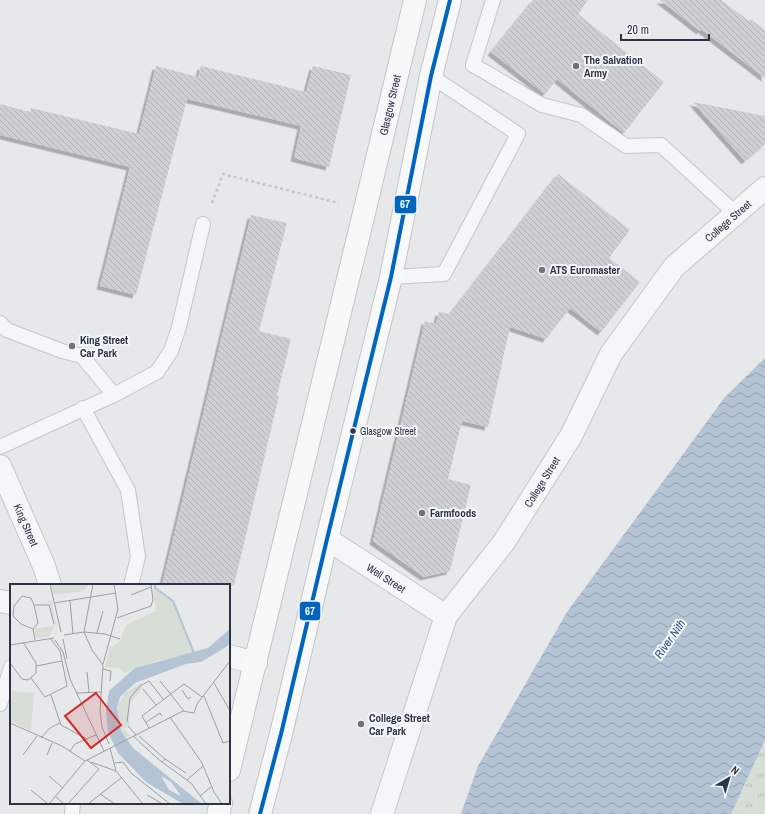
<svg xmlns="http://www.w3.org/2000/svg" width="765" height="814" font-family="'Archivo Narrow',sans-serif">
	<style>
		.park { fill: url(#park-tufts) }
		.water { fill: url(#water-waves) }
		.building { fill: url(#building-back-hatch); filter: url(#shadow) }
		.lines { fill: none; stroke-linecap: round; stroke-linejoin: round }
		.service-casing { stroke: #c4c6c8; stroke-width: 16 }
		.minor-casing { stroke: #c4c6c8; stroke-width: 24 }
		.primary-casing { stroke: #c2c5c8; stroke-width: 24 }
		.path { stroke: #c5c6ca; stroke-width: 2.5; stroke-dasharray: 3 3; stroke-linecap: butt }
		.service { stroke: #f5f6f7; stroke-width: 14 }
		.minor { stroke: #f5f6f7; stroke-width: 22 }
		.primary { stroke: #f8f8f8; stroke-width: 22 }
		.bus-1-casing { stroke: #f4f6f9; stroke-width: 7 }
		.bus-1 { stroke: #0065bd; stroke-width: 4 }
		.poi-dot { fill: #6c737f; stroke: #f4f6f9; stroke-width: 1.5 }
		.bus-dot { fill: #2b3445; stroke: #f4f6f9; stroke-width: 1.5 }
		.labels { text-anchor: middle; stroke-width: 4; stroke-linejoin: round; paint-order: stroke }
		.bus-label { font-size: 10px; fill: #2b3445; stroke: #f4f6f9; text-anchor: start }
		.poi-label { font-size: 11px; font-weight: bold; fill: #2b3445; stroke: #f4f6f9; text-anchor: start }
		.street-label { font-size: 11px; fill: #2b3445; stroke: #f4f6f9 }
		.water-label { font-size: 12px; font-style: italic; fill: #34527a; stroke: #f4f6f9 }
		.inset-river { fill: none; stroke: #b4c4d5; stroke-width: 2 }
		.inset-road { fill: none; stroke: #9ba0a8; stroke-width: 1 }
		.view { fill: #d62828; fill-opacity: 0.15; stroke: #d62828; stroke-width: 2 }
		.inset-edge { fill: none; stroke: #2b3445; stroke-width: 2 }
		.line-badge { stroke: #f4f6f9; stroke-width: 1.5 }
		.badge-label { font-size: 11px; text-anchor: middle; font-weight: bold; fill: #fff }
	</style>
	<defs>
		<pattern id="park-tufts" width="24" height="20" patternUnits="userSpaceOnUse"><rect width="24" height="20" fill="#d6ded6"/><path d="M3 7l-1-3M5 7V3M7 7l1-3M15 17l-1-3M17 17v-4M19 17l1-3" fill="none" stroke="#b8bfb9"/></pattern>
		<pattern id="water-waves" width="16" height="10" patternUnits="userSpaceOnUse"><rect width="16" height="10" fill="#b4c4d5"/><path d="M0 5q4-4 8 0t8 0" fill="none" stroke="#93a0af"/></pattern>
		<pattern id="building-back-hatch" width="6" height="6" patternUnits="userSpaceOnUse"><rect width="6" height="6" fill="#ced0d3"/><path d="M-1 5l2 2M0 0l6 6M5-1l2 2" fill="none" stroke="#b1b3b6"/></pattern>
		<filter id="shadow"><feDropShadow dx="-3.5" dy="3.5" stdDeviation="0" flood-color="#0004"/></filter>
	</defs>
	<rect width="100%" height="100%" fill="#e6e8ea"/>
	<!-- park -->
	<path class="park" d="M 765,740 L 765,814 L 731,814 Z"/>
	<!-- water -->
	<path class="water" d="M 765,358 L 765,740 L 731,814 L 461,814 L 478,766 L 567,612 L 725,397 Z"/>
	<!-- building -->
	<path class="building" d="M 533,0 L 588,0 L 578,14 L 664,82 L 624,133 L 557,79 L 545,94 L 491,52 Z
		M 660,0 L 721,0 L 749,21 L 750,19 L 765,30 L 765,78 L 701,29 L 700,31 Z
		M 156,66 L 198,77 L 201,66 L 306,92 L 313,66 L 351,75 L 329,167 L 294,158 L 301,126 L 187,99 L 136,295 L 100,286 L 130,167 L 0,135 L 0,104 L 30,112 L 31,108 L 139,134 Z
		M 693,102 L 765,116 L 765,144 L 745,161 Z
		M 558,174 L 630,230 L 609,258 L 640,282 L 601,332 L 570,308 L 546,339 L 510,327 L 488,427 L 462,421 L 448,479 L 471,485 L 450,571 L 424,577 L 373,541 L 425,321 L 436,324 L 439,312 L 450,314 Z
		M 251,215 L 287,223 L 259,331 L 291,339 L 277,395 L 279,396 L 234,585 L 162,585 Z"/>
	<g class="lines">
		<defs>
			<path id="service" d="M 493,0 L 473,65 L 542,105 L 581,115 L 626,146 L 661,145 L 736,214
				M 391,277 L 444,274 L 518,134 L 431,76
				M 0,323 L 7,330 L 62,351 L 82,356 L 114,395
				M 83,408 L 128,490 L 138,557 L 131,585
				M 0,447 L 114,395 L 157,372 L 171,351 L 179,327 L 203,224
				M 0,704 L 11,667
				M 72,814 L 73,803"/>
			<path id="minor" d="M 0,466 L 44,566 L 50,585
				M 327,539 L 446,616
				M 0,601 L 11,603
				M 229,656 L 256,663
				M 382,814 L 446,616 L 504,542 L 571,436 L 611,354 L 674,267 L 765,188"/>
			<path id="primary" d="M 229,770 L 365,209 L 415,0
				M 218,814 L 221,803
				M 260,814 L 281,734 L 327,539 L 391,277 L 431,76 L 450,0"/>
		</defs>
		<!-- service casing -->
		<use href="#service" class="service-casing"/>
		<!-- minor casing -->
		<use href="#minor" class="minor-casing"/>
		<!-- primary casing -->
		<use href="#primary" class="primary-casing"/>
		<!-- path -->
		<path class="path" d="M 212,203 L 223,174 L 339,203"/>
		<!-- service -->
		<use href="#service" class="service"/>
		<!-- minor -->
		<use href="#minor" class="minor"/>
		<!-- primary -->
		<use href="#primary" class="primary"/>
		<defs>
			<path id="bus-1" d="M 260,814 L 281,734 L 327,539 L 391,277 L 431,76 L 450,0"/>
		</defs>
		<!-- bus-1 casing -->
		<use href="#bus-1" class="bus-1-casing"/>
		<!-- bus-1 -->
		<use href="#bus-1" class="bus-1"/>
	</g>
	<!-- markers -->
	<g class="poi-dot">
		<circle cx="576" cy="66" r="4"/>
		<circle cx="542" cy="270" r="4"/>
		<circle cx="72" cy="346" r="4"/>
		<circle cx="422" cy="513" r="4"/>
		<circle cx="361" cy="724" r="4"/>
	</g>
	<circle class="bus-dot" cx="353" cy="431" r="3.5"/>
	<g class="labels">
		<!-- bus labels -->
		<g class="bus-label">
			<text x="360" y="435">Glasgow Street</text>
		</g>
		<!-- poi labels -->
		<g class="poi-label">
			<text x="584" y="64">The Salvation<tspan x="584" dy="13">Army</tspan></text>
			<text x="550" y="274">ATS Euromaster</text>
			<text x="80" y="344">King Street<tspan x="80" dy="13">Car Park</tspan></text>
			<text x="430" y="517">Farmfoods</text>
			<text x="369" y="722">College Street<tspan x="369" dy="13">Car Park</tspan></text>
		</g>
		<!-- street labels -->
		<g class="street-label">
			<text transform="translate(390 105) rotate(-77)" y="4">Glasgow Street</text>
			<text transform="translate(728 221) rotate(-41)" y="4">College Street</text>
			<text transform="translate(542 482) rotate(-58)" y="4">College Street</text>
			<text transform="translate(26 525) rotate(66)" y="4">King Street</text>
			<text transform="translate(386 578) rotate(33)" y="4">Well Street</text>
		</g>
		<!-- water labels -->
		<g class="water-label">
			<text transform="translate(670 639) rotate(-55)" y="4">River Nith</text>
		</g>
	</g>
	<!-- overview -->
	<g transform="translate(10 584)">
		<rect width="220" height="220" fill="#e6e8ea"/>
		<path d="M 41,16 L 46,39 L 39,53 L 42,41 L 45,40 L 38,17 ZM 42,42 L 39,53 L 26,54 L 24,45 Z" fill="#d6ded6"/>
		<path d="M 41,0 L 79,0 L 74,7 L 44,11 ZM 143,5 L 162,17 L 184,69 L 146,77 L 114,89 L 109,84 L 95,83 L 100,62 L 103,63 L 110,57 L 116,41 L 146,27 ZM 131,99 L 132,104 L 120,120 L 119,142 L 113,145 L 121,152 L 116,154 L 111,147 L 108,135 L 108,121 L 115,109 Z" fill="#d6ded6"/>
		<path d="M 156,29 L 161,41 L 142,49 L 137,36 ZM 2,107 L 24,109 L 21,147 L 1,137 Z" fill="#d6ded6"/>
		<path d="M 220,45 L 220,59 L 216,63 L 191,78 L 176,80 L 125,99 L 110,113 L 107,123 L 111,147 L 123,164 L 192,220 L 173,220 L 136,198 L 108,169 L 98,148 L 96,126 L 99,107 L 125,84 L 198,64 ZM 151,192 L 161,198 L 171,212 L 159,206 Z" fill="#b4c4d5" fill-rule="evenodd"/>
		<path class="inset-river" d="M 145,0 L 145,4 L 163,17 L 184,69"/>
		<path class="inset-road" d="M 40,0 L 51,48M 83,0 L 74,48 L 82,66 L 93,81 L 90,127 L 92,143 L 99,160M 121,11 L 141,3M 60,17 L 63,50M 44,19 L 106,9M 24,21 L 39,21 L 44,40M 107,34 L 141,22 L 143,16 L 141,0M 23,45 L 11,40 L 3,32 L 4,22 L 12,12 L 21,14 L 24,21 L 28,39 L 23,45 L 25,56M 74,48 L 95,50 L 110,55M 87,49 L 93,27M 54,51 L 74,48M 53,55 L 57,75M 45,56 L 53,68 L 60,95 L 94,167M 0,61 L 44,54M 0,79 L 12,95 L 18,96 L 26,89 L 26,79 L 13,58M 93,80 L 108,25 L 104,0M 26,82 L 52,77M 93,85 L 101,87 L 100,97M 77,88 L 79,108M 21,94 L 35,113 L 57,102 L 50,67 L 40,54M 150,97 L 174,127M 204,99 L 220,127M 133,105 L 146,121M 172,106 L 178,115 L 181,113M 67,109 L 92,108M 41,111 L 51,141 L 77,155M 194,112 L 213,159 L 220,157M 160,133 L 192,179 L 204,208 L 212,220M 117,138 L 120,114 L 130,102 L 139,97 L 153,115M 0,139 L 52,162 L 75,177M 135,139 L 150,129 L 152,132M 118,142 L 126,151M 139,144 L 132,132 L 174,100 L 192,113M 123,152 L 148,175 L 181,199 L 196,220M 129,152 L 155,175M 31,154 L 40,144 L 50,139M 100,164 L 106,187 L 133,220M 60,167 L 65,160 L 86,151M 13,171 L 27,152M 37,171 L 42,159M 81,178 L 106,187M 152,178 L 155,175 L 176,189M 105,179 L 113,178 L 121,189 L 160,220M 39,192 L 53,204M 177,196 L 193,182M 21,206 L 38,220M 90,210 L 105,220M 137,211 L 151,219M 45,212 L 54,220M 190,212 L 201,203M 39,220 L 75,177 L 173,127 L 184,129 L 187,120 L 220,77M 58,220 L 89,185 L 77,176M 78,220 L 111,194"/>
		<path class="view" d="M 86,109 L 111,141 L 81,164 L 55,132 Z"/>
		<rect width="220" height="220" class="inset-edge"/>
	</g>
	<g class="line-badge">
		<rect x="394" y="195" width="23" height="19" rx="4" fill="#0065bd"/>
		<rect x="299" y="601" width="22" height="20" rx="4" fill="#0065bd"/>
	</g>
	<g class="badge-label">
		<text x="405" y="208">67</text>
		<text x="310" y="615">67</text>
	</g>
	<!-- north arrow -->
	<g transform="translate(729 778) rotate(38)" stroke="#f4f6f9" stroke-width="3" paint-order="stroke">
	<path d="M0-3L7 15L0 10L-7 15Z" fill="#2b3445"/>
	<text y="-6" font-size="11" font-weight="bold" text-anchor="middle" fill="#2b3445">N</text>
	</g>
	<!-- scale -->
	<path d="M621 34v6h88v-6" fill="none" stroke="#2b3445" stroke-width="2"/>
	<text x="627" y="34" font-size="12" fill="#2b3445" stroke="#f4f6f9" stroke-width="3" paint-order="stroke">20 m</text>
</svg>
